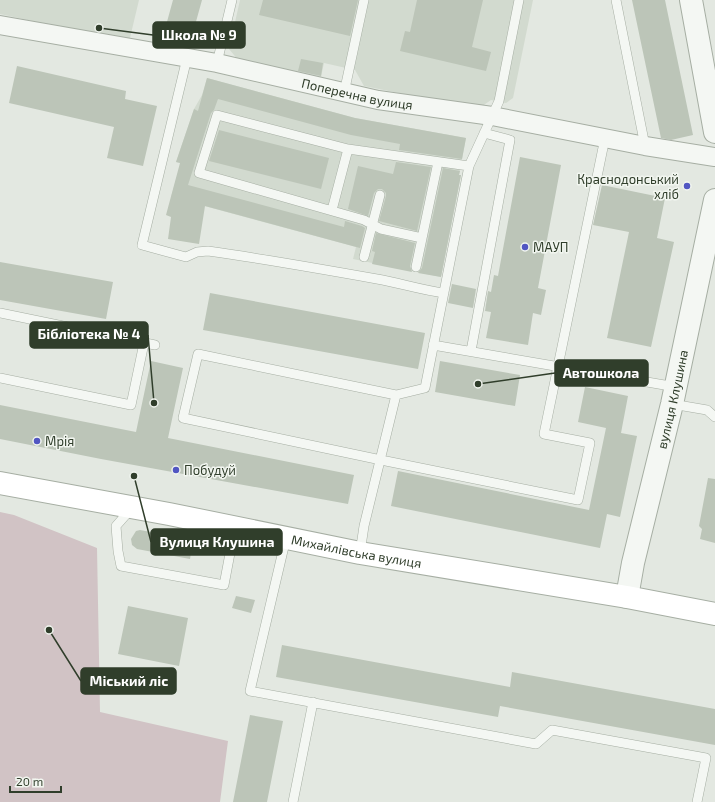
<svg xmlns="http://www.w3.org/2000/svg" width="715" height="802" font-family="'Exo 2',sans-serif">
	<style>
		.built { fill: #d2dacf }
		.green { fill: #d1c3c5 }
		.building { fill: #bcc5b8 }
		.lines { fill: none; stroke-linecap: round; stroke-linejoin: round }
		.service-casing { stroke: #a6aea3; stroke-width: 10 }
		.minor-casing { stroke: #a6aea3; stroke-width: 20 }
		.tertiary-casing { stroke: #a6aea3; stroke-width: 24 }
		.secondary-casing { stroke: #a6aea3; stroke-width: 24 }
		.service { stroke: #f4f7f3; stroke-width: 9 }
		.minor { stroke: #f4f7f3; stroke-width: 18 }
		.tertiary { stroke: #f4f7f3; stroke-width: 22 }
		.secondary { stroke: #fff; stroke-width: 22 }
		.poi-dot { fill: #5156c2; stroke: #f2f6f0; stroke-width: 1.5 }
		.labels { text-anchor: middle; stroke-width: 3; stroke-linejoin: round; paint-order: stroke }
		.street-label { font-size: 13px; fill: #303e2b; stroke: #f2f6f0 }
		.poi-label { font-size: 13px; fill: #303e2b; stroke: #f2f6f0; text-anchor: start }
		.leader { fill: none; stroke: #303e2b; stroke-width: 1.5 }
		.callout-dot { fill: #303e2b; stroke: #f2f6f0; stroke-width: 1.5 }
		.callout { fill: #303e2b; stroke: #303e2b; stroke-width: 1.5 }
		.callout-label { font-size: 14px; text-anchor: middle; font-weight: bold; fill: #fff }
	</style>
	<rect width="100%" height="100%" fill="#e3e8e1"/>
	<!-- built -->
	<path class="built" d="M 0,0 L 139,0 L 129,42 L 0,14 Z
		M 240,0 L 533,0 L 513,98 L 506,103 L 491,100 L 478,109 L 364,86 L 355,70 L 324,63 L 321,77 L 239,61 L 229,49 Z
		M 207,78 L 355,118 L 466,138 L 459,175 L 461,175 L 441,277 L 353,259 L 356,247 L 171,197 L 181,163 L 176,162 L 194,109 L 202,95 Z"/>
	<!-- green -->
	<path class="green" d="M 0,512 L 14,515 L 97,548 L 100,712 L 228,741 L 220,802 L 0,802 Z"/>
	<!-- building -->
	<path class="building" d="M 173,0 L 202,0 L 192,36 L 165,29 Z
		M 263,0 L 358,0 L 350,36 L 259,15 Z
		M 417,0 L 483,0 L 472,47 L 491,52 L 486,71 L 400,51 L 405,31 L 410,32 Z
		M 632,0 L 665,0 L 693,135 L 671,140 L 661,138 Z
		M 301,59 L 323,63 L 321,76 L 298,71 Z
		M 17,66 L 126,91 L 125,99 L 157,106 L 143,166 L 107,158 L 114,127 L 9,103 Z
		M 207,78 L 355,118 L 466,138 L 462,159 L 399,150 L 400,144 L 351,135 L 218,99 L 214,110 L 211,113 L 188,185 L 344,227 L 345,221 L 362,226 L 365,228 L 360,248 L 205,206 L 199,244 L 168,239 L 171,217 L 166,215 L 180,163 L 176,162 L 194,109 L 198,111 Z
		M 219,130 L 329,158 L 321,189 L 209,161 Z
		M 520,157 L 561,165 L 538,288 L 546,290 L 541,315 L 533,313 L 528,345 L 486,338 L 491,312 L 485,311 L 488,291 L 491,292 L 494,275 L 498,276 Z
		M 396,162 L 431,167 L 417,231 L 379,221 L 386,196 L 386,193 L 382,189 L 378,189 L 374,193 L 368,216 L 348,209 L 358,166 L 393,174 Z
		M 443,168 L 460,171 L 459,175 L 461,175 L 441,277 L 418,273 L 422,268 Z
		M 602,185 L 665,198 L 657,238 L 674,242 L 651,347 L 607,338 L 629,232 L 593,225 Z
		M 376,233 L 415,243 L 410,266 L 412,272 L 372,264 L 375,252 L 372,251 Z
		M 0,262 L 113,282 L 106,319 L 0,300 Z
		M 452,284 L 476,289 L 473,308 L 448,303 Z
		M 210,293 L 425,333 L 418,369 L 203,330 Z
		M 151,361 L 183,368 L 168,438 L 354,475 L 348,504 L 101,459 L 0,439 L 0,405 L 136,432 Z
		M 440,361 L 520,375 L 515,406 L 435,392 Z
		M 585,387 L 628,396 L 621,433 L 637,436 L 620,517 L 607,514 L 600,548 L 391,506 L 398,471 L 589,510 L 606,428 L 578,422 Z
		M 708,478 L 715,479 L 715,543 L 700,539 L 702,529 L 699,526 Z
		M 140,530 L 193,540 L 190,559 L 137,549 L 132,545 L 131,539 L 136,531 Z
		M 236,596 L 255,600 L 251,613 L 232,608 Z
		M 128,606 L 188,618 L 179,666 L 118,654 Z
		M 282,645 L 510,687 L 512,672 L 715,709 L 715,745 L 500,706 L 498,717 L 276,677 Z
		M 250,715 L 283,721 L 267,802 L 233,802 Z"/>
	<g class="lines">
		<defs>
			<path id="service" d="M 519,0 L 499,101 L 469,166 L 425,388 L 396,395 L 198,354 L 183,418 L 381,460 L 578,500 L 590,443 L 544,434 L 605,138
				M 616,0 L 645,146
				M 187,58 L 142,245 L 186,257 L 197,252 L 208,251 C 265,259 321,269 377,279 C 400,283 421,290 444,293
				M 217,63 L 232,0
				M 344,93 L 364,0
				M 332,210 L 348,149
				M 422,238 L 381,229 L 364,220 L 199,173 L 217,115 L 348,149 L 469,166
				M 364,257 L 380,195
				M 416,267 L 438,162
				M 0,313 L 155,345
				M 433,345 L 676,387
				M 471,351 L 510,140 L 484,133
				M 0,378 L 131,405 L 144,343
				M 672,404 L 707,410 L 715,417
				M 131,509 L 116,526 L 118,551 L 121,566 L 224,585 L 235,527
				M 286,538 L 250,691 L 536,744 L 552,730 L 706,758 L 697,802
				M 360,553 L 364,526 L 396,395
				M 293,802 L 313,702"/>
			<g id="minor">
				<path id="s1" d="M 0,25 L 217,63 L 378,100 L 492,116 L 645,146 L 715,157"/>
			</g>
			<g id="tertiary">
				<path d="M 691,0 L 715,132"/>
				<path id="s2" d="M 627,597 L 633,563 L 672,404 L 715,200"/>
			</g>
			<g id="secondary">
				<path id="s3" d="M 0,483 L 169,514 L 360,553 L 627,597 L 715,614"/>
			</g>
		</defs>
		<!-- service casing -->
		<use href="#service" class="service-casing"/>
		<!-- minor casing -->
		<use href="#minor" class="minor-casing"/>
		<!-- tertiary casing -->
		<use href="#tertiary" class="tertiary-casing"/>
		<!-- secondary casing -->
		<use href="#secondary" class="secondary-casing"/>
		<!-- service -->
		<use href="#service" class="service"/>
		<!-- minor -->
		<use href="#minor" class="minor"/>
		<!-- tertiary -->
		<use href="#tertiary" class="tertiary"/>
		<!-- secondary -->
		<use href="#secondary" class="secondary"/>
	</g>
	<!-- markers -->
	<g class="poi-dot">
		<circle cx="687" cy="186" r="4"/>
		<circle cx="525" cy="247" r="4"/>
		<circle cx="37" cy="441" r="4"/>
		<circle cx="176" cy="470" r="4"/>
	</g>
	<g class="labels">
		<!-- street labels -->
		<g class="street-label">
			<text dy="5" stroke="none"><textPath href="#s1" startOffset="364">Поперечна вулиця</textPath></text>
			<text dy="5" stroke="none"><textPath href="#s2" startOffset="203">вулиця Клушина</textPath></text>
			<text dy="5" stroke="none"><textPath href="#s3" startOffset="363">Михайлівська вулиця</textPath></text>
		</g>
		<!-- poi labels -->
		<g class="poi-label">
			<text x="679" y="184" text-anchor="end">Краснодонський<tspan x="679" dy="15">хліб</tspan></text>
			<text x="533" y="252">МАУП</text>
			<text x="45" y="446">Мрія</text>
			<text x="184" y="475">Побудуй</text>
		</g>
	</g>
	<!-- callouts -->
	<path class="leader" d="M99 28L153 35M154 403L148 335M478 384L555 373M134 476L151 542M49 630L81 681"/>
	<g class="callout-dot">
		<circle cx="99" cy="28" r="4"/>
		<circle cx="154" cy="403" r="4"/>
		<circle cx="478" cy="384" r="4"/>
		<circle cx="134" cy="476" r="4"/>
		<circle cx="49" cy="630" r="4"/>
	</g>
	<g class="callout">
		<rect x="153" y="22" width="92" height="26" rx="4"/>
		<rect x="30" y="322" width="118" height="26" rx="4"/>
		<rect x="555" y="360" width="93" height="26" rx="4"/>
		<rect x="151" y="529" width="131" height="26" rx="4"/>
		<rect x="81" y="668" width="95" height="26" rx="4"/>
	</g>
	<g class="callout-label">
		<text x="199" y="40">Школа № 9</text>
		<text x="89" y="339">Бібліотека № 4</text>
		<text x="601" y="378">Автошкола</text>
		<text x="217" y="547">Вулиця Клушина</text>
		<text x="129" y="686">Міський ліс</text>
	</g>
	<!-- scale -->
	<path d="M10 786v6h51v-6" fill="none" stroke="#303e2b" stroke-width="2"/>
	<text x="16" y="786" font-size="12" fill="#303e2b" stroke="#f2f6f0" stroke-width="3" paint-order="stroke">20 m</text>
</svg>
